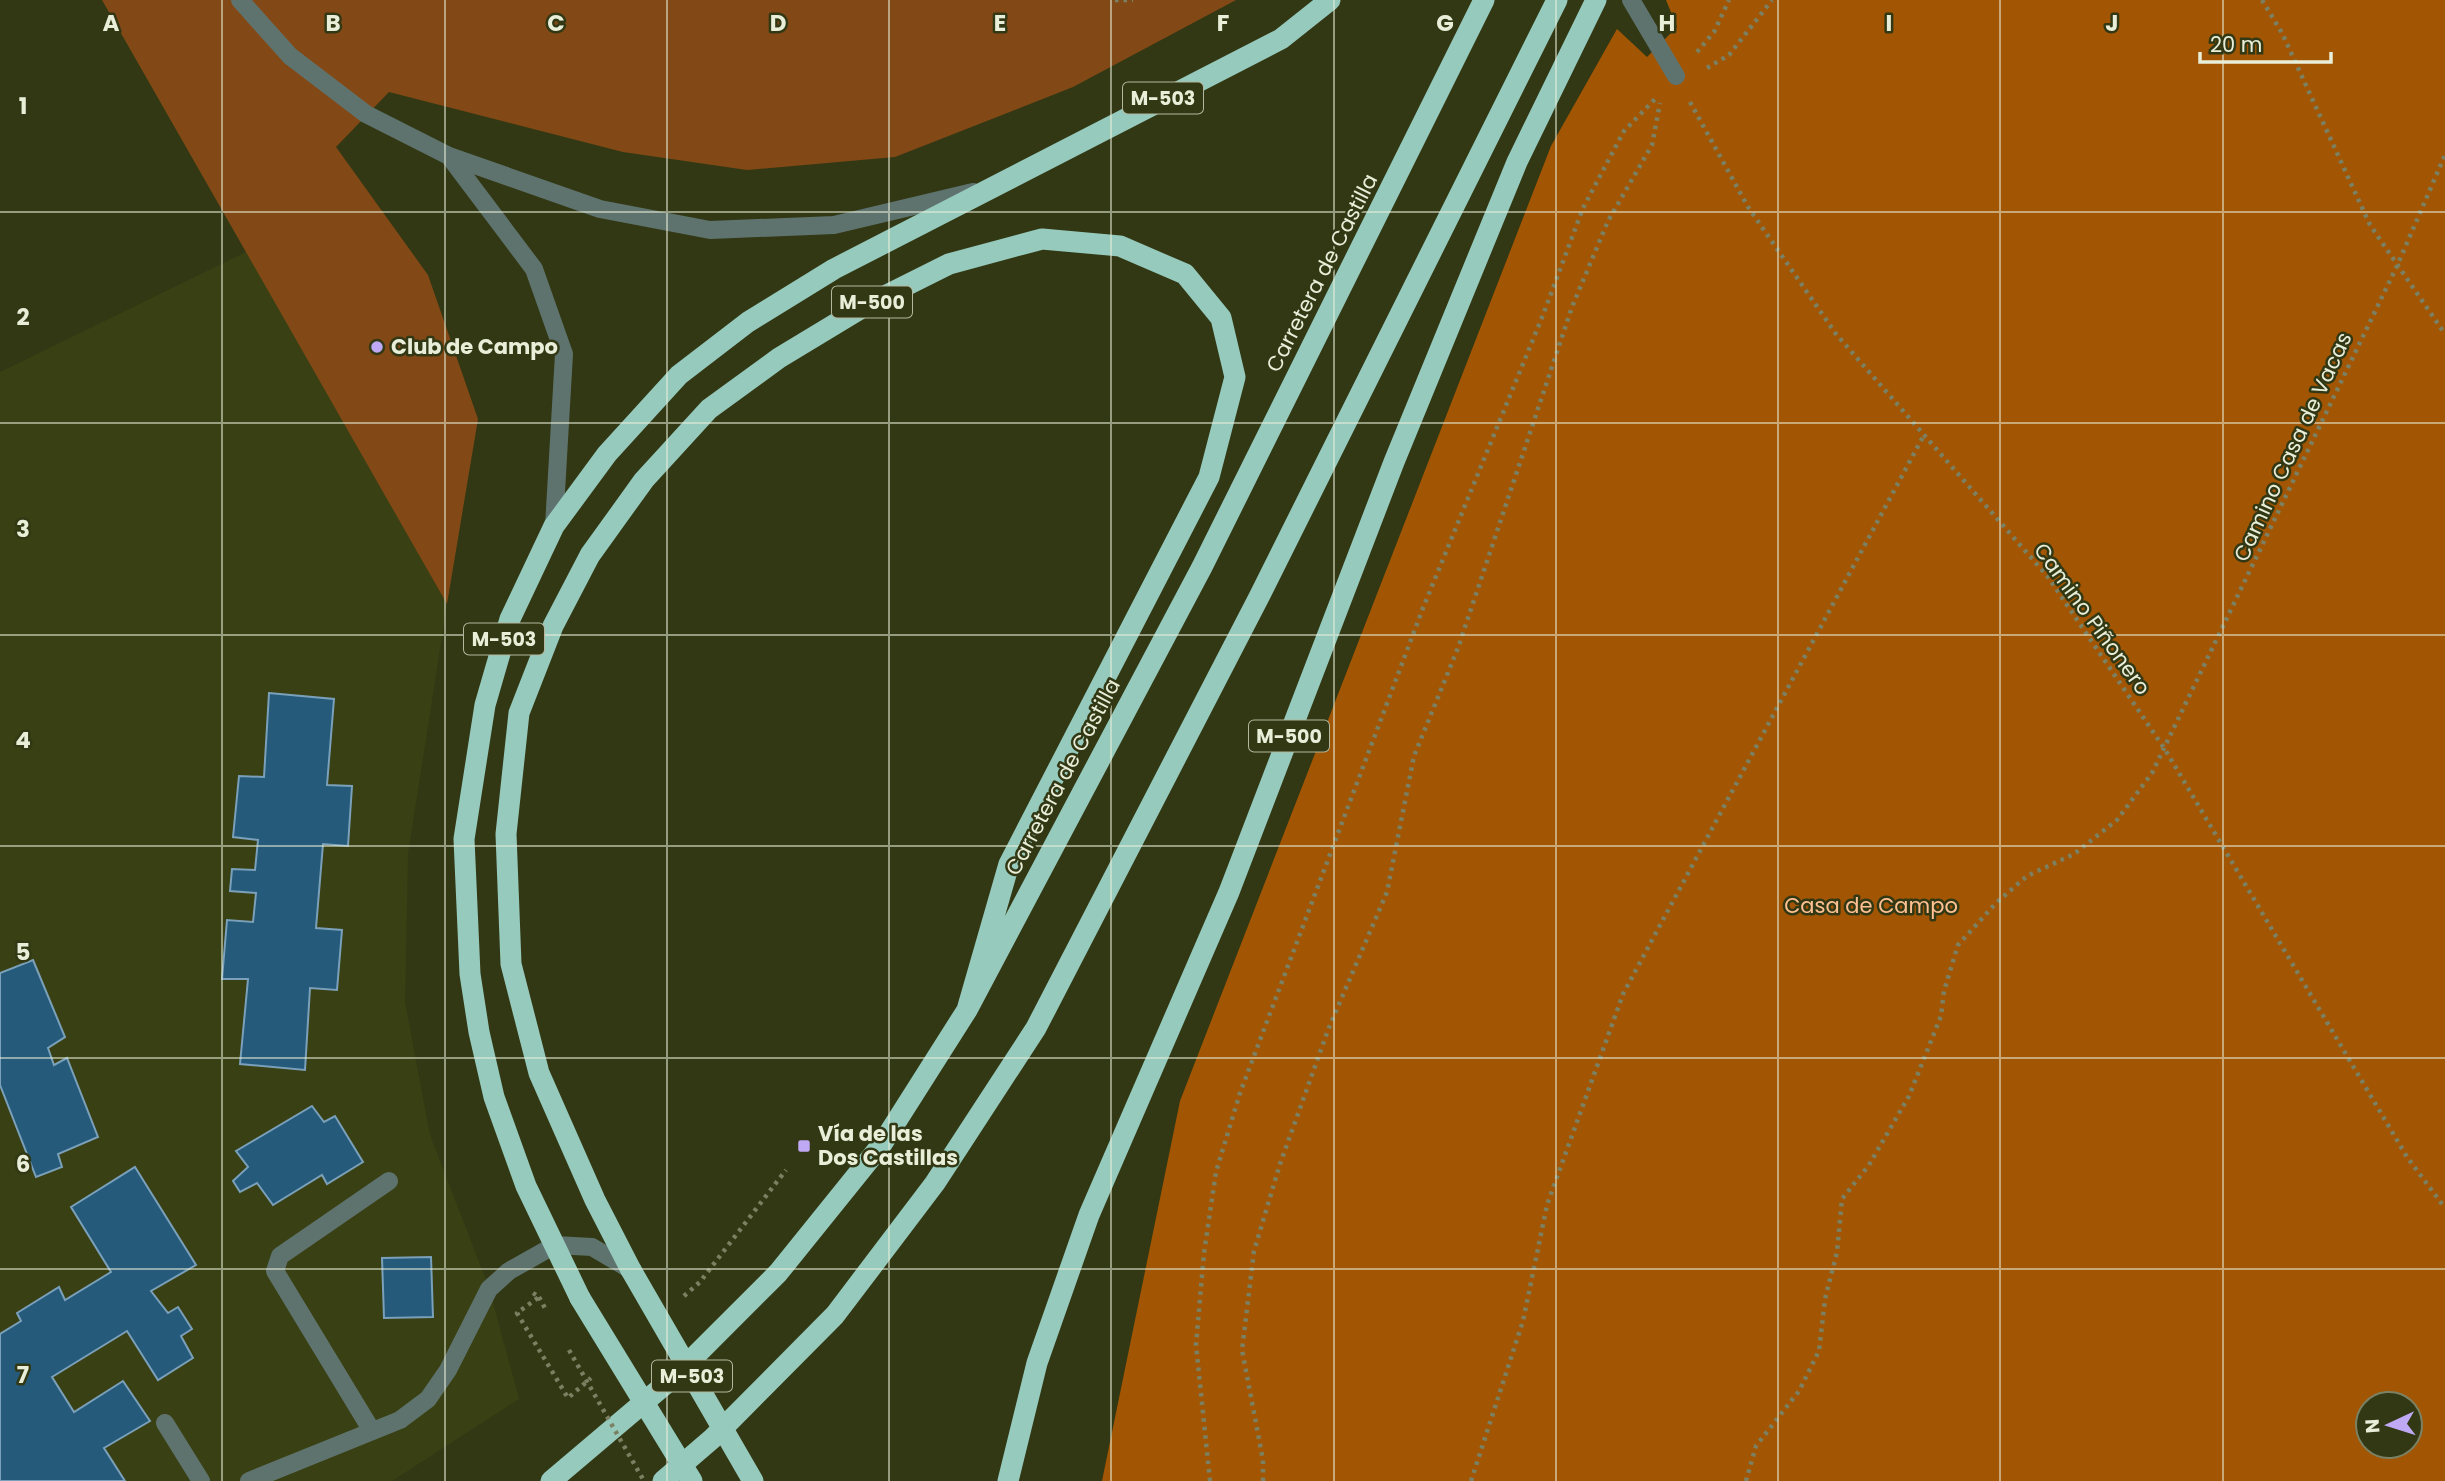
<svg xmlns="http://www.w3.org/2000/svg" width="2445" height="1481" font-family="Poppins,sans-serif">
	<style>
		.built { fill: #394013 }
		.green { fill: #824916 }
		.forest { fill: #a25603; fill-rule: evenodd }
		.building { fill: #255a7a; stroke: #7aa0ba; stroke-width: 2 }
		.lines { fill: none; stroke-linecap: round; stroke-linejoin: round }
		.path { stroke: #7b8062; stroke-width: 4.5; stroke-dasharray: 3.5 5; stroke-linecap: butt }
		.minor { stroke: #5f736e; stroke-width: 18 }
		.highway { stroke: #96cabd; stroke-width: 21 }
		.path-bridge { stroke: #7b8062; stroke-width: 4.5; stroke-dasharray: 3.5 5; stroke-linecap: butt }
		.highway-bridge { stroke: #96cabd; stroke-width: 21 }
		.grid { fill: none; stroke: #e9eed9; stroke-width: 2; stroke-opacity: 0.55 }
		.poi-dot { fill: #bfa9f4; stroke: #323814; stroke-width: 2.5 }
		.labels { text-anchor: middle; stroke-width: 5; stroke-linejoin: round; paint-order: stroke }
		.shield { fill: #323814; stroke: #b2b79e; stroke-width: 2 }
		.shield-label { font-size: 19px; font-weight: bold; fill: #e9eed9 }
		.street-label { font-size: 21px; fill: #e9eed9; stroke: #323814 }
		.poi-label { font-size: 21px; font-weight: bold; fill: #e9eed9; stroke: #323814; text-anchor: start }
		.park-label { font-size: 21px; fill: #ffc092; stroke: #323814 }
		.grid-label { font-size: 23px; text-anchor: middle; font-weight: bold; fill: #e9eed9; stroke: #323814; stroke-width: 5; stroke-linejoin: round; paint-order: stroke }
	</style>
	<rect width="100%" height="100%" fill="#323814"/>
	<!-- built -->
	<path class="built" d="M 248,251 L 447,604 L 408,854 L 405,1002 L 430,1135 L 489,1288 L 519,1399 L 392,1481 L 0,1481 L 0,372 Z"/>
	<!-- green -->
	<path class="green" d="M 102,0 L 1236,0 L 1073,87 L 895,157 L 747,170 L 623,152 L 389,92 L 336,147 L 428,275 L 478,419 L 447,604 Z"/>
	<!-- forest -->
	<path class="forest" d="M 1666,0 L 2445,0 L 2445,1481 L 1102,1481 L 1180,1101 L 1551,146 L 1617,29 L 1647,57 L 1677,27 ZM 2368,1404 L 2410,1404 L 2410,1446 L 2368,1446 Z"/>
	<!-- building -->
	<path class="building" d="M 269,693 L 334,699 L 327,785 L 352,786 L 348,846 L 323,844 L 316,928 L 342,930 L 337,990 L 310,988 L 305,1070 L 240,1064 L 248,979 L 222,979 L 227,920 L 253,922 L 256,893 L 230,891 L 232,869 L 255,870 L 258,840 L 233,837 L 239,776 L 264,777 Z
		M 33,960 L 65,1037 L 48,1048 L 54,1065 L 67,1058 L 98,1137 L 58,1154 L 62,1167 L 36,1177 L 0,1085 L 0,973 Z
		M 312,1106 L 324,1122 L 335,1116 L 363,1162 L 327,1184 L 322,1175 L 273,1205 L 257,1183 L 240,1192 L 233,1181 L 248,1167 L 236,1151 Z
		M 135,1167 L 196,1265 L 151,1291 L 168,1313 L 178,1307 L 192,1329 L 181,1336 L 193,1358 L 158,1380 L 127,1331 L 52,1377 L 74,1412 L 123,1381 L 150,1421 L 104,1448 L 125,1481 L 0,1481 L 0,1334 L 21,1321 L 17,1313 L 59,1287 L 65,1300 L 111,1272 L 71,1207 Z
		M 431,1257 L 433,1317 L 384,1318 L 382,1258 Z"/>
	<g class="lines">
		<!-- path -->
		<path class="path" d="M 1115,0 L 1133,0
			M 2262,0 L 2282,33 L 2370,225 L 2445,334
			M 1697,52 L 1714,32 L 1729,0
			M 1707,68 L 1729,55 L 1772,0
			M 1690,102 L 1748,207 L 1836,334 L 2048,577 L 2166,751 L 2407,1157 L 2445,1208
			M 533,1293 L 539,1297 L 517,1313 L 568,1398 L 591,1378
			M 684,1296 L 700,1282 L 786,1170
			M 1210,1481 L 1196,1345 L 1204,1253 L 1216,1172 L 1240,1093 L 1423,608 L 1543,315 L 1583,208 L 1624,131 L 1656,98
			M 1263,1481 L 1263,1460 L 1242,1350 L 1254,1251 L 1280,1164 L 1328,1030 L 1387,892 L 1414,756 L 1458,648 L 1572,307 L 1608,221 L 1652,145 L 1660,103
			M 1471,1481 L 1523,1321 L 1547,1205 L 1623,994 L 1924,435
			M 1746,1481 L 1756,1446 L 1799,1391 L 1819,1351 L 1825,1299 L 1837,1252 L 1842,1199 L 1869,1165 L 1909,1096 L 1941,1016 L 1944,991 L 1958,945 L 1996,903 L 2027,876 L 2074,854 L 2117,820 L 2152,773 L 2397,266 L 2445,155"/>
		<!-- minor -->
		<path class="minor" d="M 240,0 L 290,56 L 366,114 L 449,156 L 600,209 L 710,230 L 834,225 L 973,192
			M 1631,0 L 1676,76
			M 449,156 L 534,269 L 564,354 L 554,526
			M 165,1423 L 201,1481
			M 372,1431 L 275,1271 L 280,1256 L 389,1181
			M 249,1481 L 400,1420 L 428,1399 L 448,1370 L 489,1289 L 509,1271 L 555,1245 L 592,1247 L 631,1270"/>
		<!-- highway -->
		<path class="highway" d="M 631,1270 L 595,1200 L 539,1073 L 511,964 L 506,834 L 519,713 L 553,626 L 590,555 L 644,480 L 709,409 L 779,358 L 865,306 L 949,264 L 1042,239 L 1120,246 L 1185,274 L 1221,318 L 1235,377 L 1209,477 L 1009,864 L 967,1010
			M 580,1298 L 526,1186 L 494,1097 L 479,1032 L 470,974 L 464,839 L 485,705 L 510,619 L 554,526 L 607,454 L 679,375 L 748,322 L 834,269 L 1281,39 L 1330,0
			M 551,1481 L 675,1376 L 778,1273 L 882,1144 L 967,1010 L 1202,567 L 1484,0
			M 663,1481 L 713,1438 L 835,1315 L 935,1183 L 1036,1028 L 1259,597 L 1557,0
			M 1008,1481 L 1037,1363 L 1089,1215 L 1229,892 L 1394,462 L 1517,162 L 1596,0"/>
		<!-- path-bridge -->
		<path class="path-bridge" d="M 539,1297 L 547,1312
			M 569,1350 L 644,1481"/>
		<!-- highway-bridge -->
		<path class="highway-bridge" d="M 631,1270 L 753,1481
			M 580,1298 L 692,1481"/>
	</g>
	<!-- grid -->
	<path class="grid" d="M 222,0 L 222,1481M 445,0 L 445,1481M 667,0 L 667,1481M 889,0 L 889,1481M 1111,0 L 1111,1481M 1334,0 L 1334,1481M 1556,0 L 1556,1481M 1778,0 L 1778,1481M 2000,0 L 2000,1481M 2223,0 L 2223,1481M 0,212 L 2445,212M 0,423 L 2445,423M 0,635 L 2445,635M 0,846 L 2445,846M 0,1058 L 2445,1058M 0,1269 L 2445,1269"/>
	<!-- markers -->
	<g class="poi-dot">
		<circle cx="377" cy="347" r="7"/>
		<rect x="797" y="1139" width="14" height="14" rx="3.5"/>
	</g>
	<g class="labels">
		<!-- shield labels -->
		<g class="shield">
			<rect x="1123" y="82.5" width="80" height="31" rx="5"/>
			<rect x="832" y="286.5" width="80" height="31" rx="5"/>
			<rect x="464" y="623.5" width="80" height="31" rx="5"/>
			<rect x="1249" y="720.5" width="80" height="31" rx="5"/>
			<rect x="652" y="1360.5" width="80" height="31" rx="5"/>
		</g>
		<g class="shield-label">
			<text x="1163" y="105">M-503</text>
			<text x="872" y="309">M-500</text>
			<text x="504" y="646">M-503</text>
			<text x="1289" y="743">M-500</text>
			<text x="692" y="1383">M-503</text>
		</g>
		<!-- street labels -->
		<g class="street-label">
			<text transform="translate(1322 273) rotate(-63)" y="7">Carretera de Castilla</text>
			<text transform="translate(2293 447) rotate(-65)" y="7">Camino Casa de Vacas</text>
			<text transform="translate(2092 619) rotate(54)" y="7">Camino Piñonero</text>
			<text transform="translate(1063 777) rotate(-62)" y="7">Carretera de Castilla</text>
		</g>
		<!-- poi labels -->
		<g class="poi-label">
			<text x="391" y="354">Club de Campo</text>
			<text x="818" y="1141">Vía de las<tspan x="818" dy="24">Dos Castillas</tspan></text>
		</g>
		<!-- park labels -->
		<g class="park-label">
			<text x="1871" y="913">Casa de Campo</text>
		</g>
	</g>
	<g class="grid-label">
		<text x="111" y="31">A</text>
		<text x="333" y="31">B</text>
		<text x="556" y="31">C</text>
		<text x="778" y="31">D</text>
		<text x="1000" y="31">E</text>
		<text x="1223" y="31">F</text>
		<text x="1445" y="31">G</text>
		<text x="1667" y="31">H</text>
		<text x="1889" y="31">I</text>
		<text x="2112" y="31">J</text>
		<text x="23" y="114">1</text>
		<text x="23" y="325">2</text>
		<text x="23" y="537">3</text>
		<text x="23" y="748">4</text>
		<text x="23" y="960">5</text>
		<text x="23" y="1172">6</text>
		<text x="23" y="1383">7</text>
	</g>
	<!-- north arrow -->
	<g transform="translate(2389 1425) rotate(266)"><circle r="33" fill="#323814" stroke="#7b8163" stroke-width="2"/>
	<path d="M0-5L12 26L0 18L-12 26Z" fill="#bfa9f4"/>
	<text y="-10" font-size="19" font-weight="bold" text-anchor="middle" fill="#e9eed9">N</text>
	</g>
	<!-- scale -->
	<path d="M2200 52v10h131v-10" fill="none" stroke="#e9eed9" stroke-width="3.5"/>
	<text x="2210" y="52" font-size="21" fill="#e9eed9" stroke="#323814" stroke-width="5" paint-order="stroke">20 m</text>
</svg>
